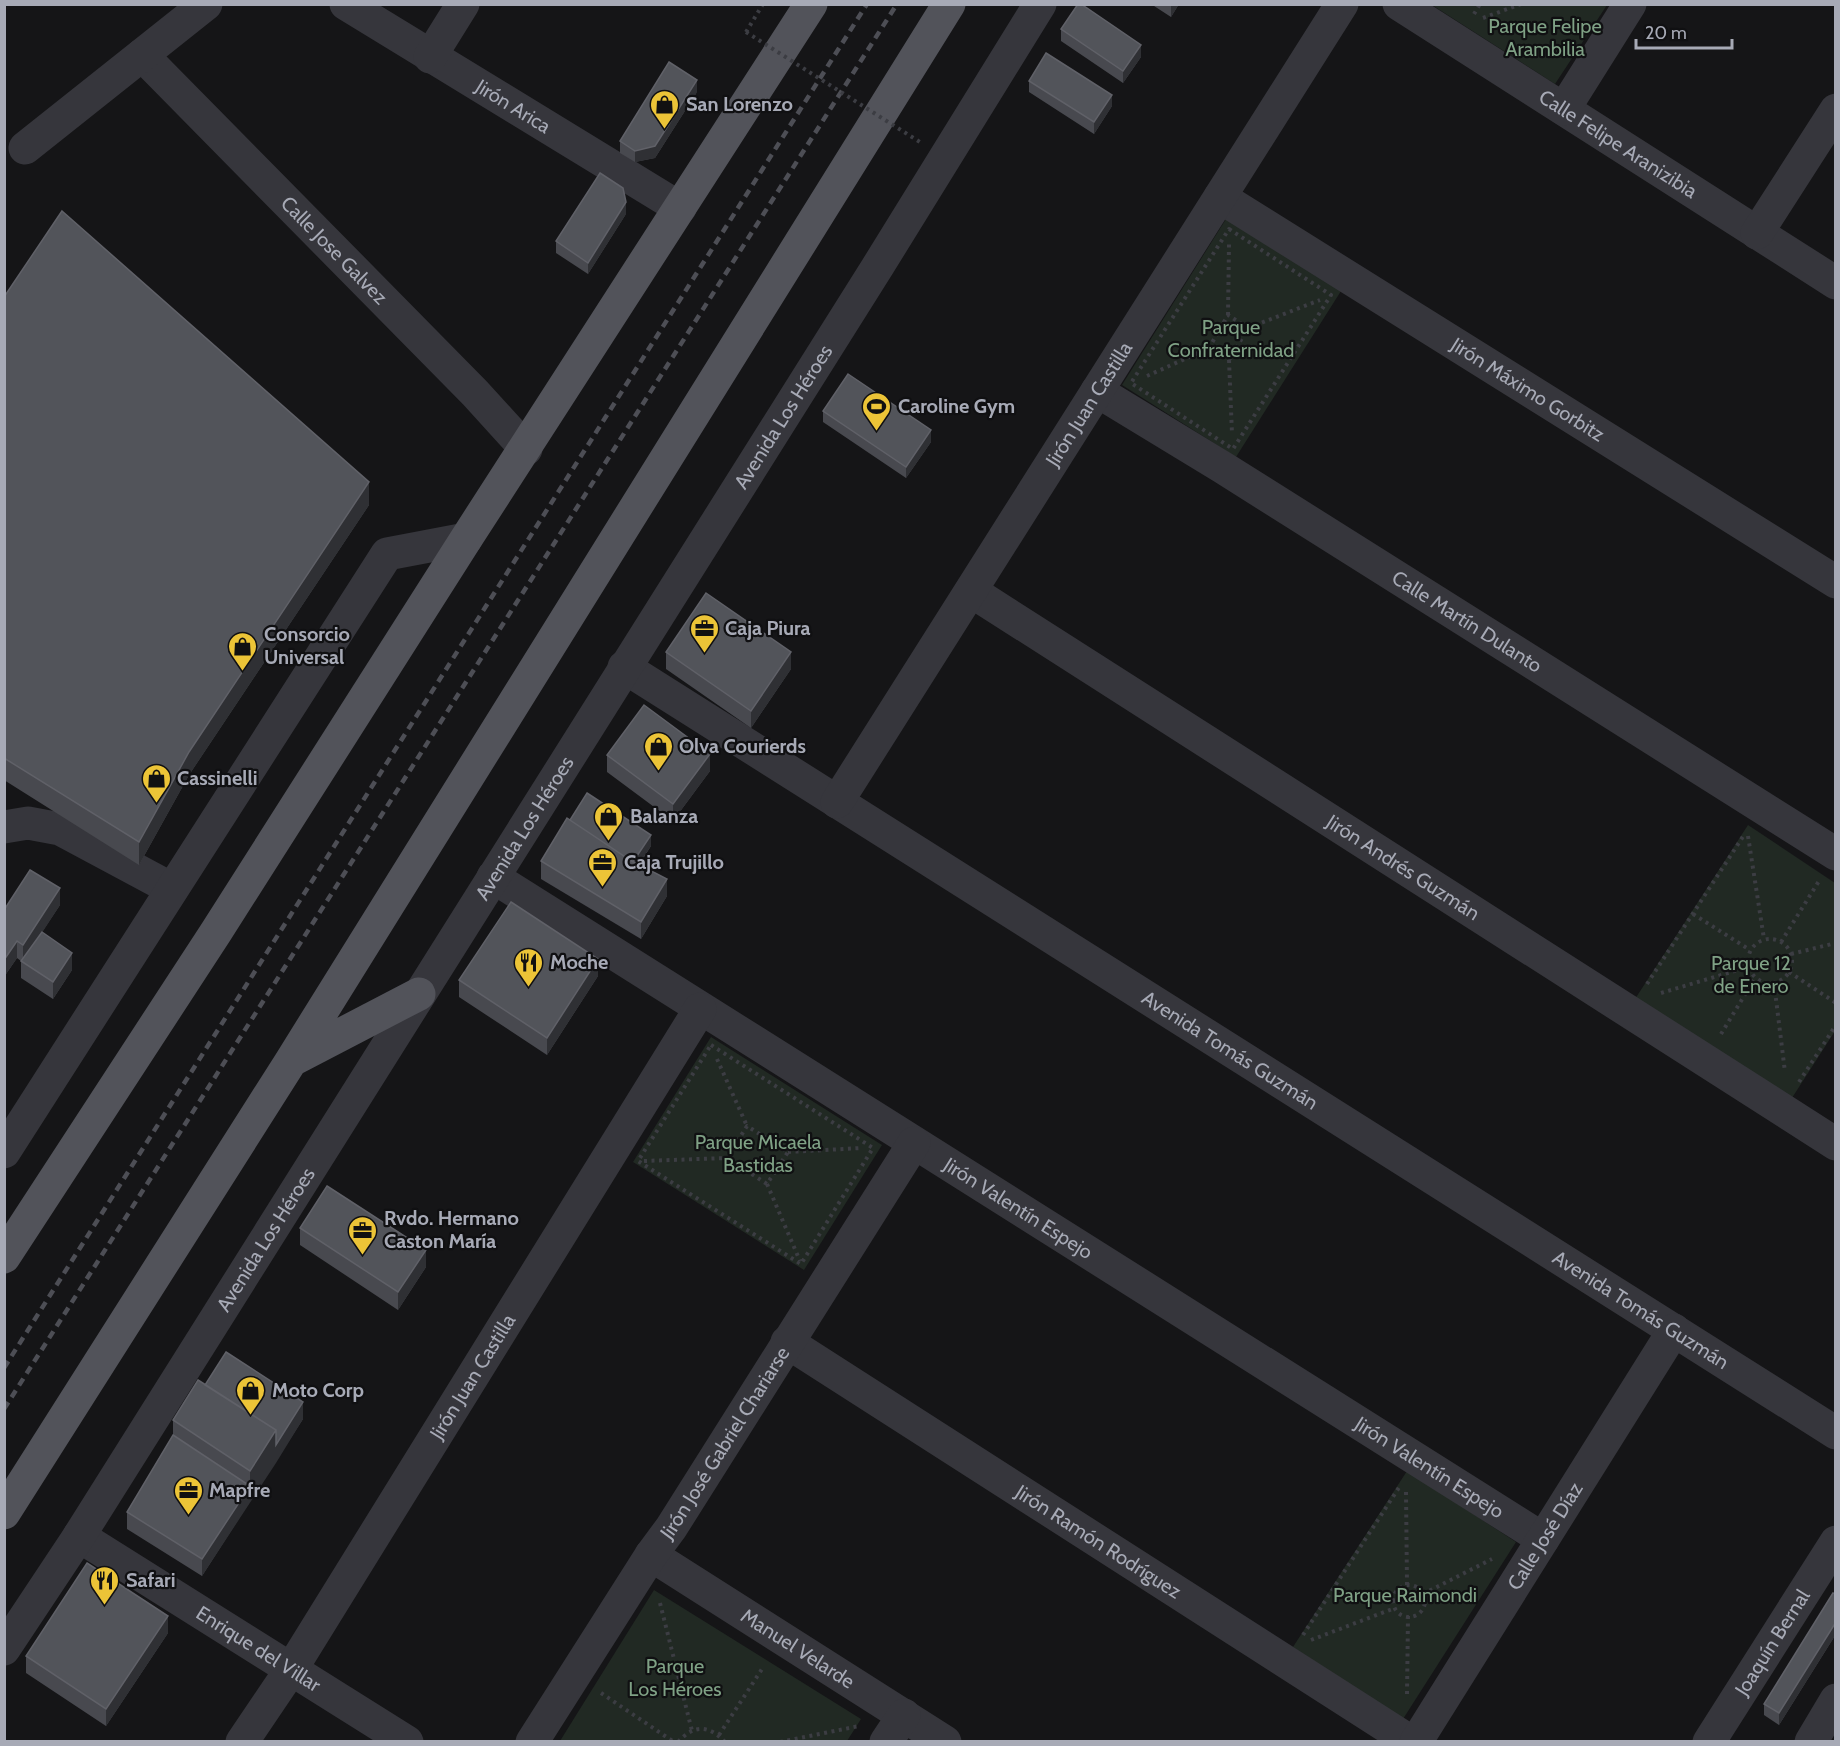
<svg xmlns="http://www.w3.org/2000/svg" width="1840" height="1746" font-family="Cabin,sans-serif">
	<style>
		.green { fill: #212923 }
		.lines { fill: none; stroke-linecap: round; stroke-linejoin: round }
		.path { stroke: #3c3d43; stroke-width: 4; stroke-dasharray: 3 4.5; stroke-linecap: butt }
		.minor { stroke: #36363c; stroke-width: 33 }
		.major { stroke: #52535a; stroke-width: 33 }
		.rail { stroke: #4d4e55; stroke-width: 4.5; stroke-dasharray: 8 6; stroke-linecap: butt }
		.path-bridge { stroke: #3c3d43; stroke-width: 4; stroke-dasharray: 3 4.5; stroke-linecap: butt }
		.wall { fill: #48494f }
		.shaded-wall { fill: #2f3034 }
		.building { fill: #52545a; stroke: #606168; stroke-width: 1.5 }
		.labels { text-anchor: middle; stroke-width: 4.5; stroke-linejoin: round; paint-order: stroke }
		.park-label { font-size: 20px; fill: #7fa185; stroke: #101012 }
		.poi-label { font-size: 20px; font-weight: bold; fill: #a7aab6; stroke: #101012; text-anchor: start }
		.street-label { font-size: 20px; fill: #a7aab6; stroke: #101012 }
	</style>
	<rect width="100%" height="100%" fill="#151517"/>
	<!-- green -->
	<path class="green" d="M 1432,5 L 1607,5 L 1555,84 Z
		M 1226,219 L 1341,291 L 1236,457 L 1122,385 Z
		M 1748,825 L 1835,883 L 1835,1031 L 1790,1101 L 1635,999 Z
		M 711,1037 L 882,1145 L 804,1270 L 633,1162 Z
		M 1407,1471 L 1516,1542 L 1403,1719 L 1293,1647 Z
		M 654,1590 L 861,1719 L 847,1741 L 560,1741 Z"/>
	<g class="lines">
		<!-- path -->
		<path class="path" d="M 1474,14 L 1480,4
			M 1483,18 L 1521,4
			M 746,32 L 763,4
			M 1229,229 L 1331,295 L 1233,449 L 1131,383 Z
			M 1228,315 L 1229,244
			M 1248,328 L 1320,300
			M 1229,360 L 1232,434
			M 1147,376 L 1209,348 L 1228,315 L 1248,328 L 1229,360 L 1209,348
			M 1748,836 L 1764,939
			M 1693,914 L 1750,950
			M1748 961a22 22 0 1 1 44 0a22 22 0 1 1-44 0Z
			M 1781,942 L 1819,881
			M 1791,954 L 1836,943
			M 1789,972 L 1836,1003
			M 1774,983 L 1785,1072
			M 1647,984 L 1744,835
			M 1661,993 L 1748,967
			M 1721,1034 L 1755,978
			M 711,1045 L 873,1148 L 801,1264 L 638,1161 Z
			M 717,1059 L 747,1126
			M 1799,1082 L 1836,1025
			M 788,1152 L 862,1148
			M 644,1161 L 727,1158 L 767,1184 L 788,1152 L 747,1126 L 727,1158
			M 767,1184 L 800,1261
			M 1406,1492 L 1407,1585
			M1393 1601a16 16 0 1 1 32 0a16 16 0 1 1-32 0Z
			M 1423,1594 L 1492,1559
			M 660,1603 L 692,1731
			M 1303,1635 L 1400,1486
			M 1311,1640 L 1395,1608
			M 601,1693 L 674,1742
			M 1407,1694 L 1408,1616
			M 719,1735 L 764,1666
			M 678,1742 C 694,1724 709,1725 725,1742
			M 780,1742 L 859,1726"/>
		<!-- minor -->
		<g class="minor">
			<path id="s1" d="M 346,4 L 680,208"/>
			<path id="s2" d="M 1399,4 L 1836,283"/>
			<path id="s3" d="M 142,55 L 475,393 L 526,449"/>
			<path d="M 430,57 L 463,4"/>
			<path d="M 1564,109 L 1630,4"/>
			<path d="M 25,148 L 206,4"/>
			<path id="s4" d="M 1220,197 L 1836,582"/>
			<path d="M 1757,233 L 1836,110"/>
			<path id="s5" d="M 1097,391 L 1222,467 L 1836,854"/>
			<path id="s6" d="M 971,591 L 1836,1144"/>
			<path id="s7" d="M 624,667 L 1836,1433"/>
			<path id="s8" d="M 837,802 L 1342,4"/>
			<path d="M 4,827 L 28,823 L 60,829 L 172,889"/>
			<path id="s9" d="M 493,877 L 1543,1539"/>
			<path d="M 4,1152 L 387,554 L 466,539"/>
			<path id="s10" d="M 787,1342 L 1411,1742"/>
			<path id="s11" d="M 79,1536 L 407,1742"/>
			<path id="s12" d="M 651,1555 L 945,1742"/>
			<path id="s13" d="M 4,1649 L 79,1536 L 878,266 L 1040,4"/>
			<path id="s14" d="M 242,1742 L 292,1668 L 700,1009"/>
			<path id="s15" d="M 532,1742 L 651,1555 L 671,1528 L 914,1143"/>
			<path d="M 886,1742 L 904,1715"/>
			<path id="s16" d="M 1416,1742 L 1674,1330"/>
			<path id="s17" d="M 1709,1742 L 1836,1542"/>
			<path d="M 1811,1742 L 1836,1700"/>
		</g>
		<!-- major -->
		<path class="major" d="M 292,1060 L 419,994
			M 4,1257 L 216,932 L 466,539 L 811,4
			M 4,1513 L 291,1061 L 949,4"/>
		<!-- rail -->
		<path class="rail" d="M 4,1368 L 867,4
			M 4,1409 L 897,4"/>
		<!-- path-bridge -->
		<path class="path-bridge" d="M 746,32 L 923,144"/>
	</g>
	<!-- wall -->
	<path class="wall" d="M 1151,4 L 1179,4 L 1171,17 Z
		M 1061,29 L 1141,57 L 1123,83 L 1061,41 Z
		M 1029,81 L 1112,106 L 1094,134 L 1029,92 Z
		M 697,92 L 655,158 L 635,162 L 620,153 L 620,141 Z
		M 626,214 L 588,274 L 556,253 L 556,241 Z
		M 4,297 L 369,505 L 189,775 L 139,865 L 4,780 Z
		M 823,411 L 931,442 L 906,478 L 823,422 Z
		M 666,652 L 791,669 L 751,728 L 666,669 Z
		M 607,755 L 710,771 L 673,821 L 607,772 Z
		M 570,820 L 651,846 L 639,865 L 667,896 L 641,939 L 541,879 L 541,861 Z
		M 60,905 L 42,932 L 72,970 L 53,999 L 21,978 L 21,961 L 17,958 L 4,977 L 4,910 Z
		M 598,976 L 547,1055 L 459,997 L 459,980 Z
		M 300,1228 L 426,1267 L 398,1310 L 300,1245 Z
		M 205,1385 L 303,1419 L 202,1576 L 127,1529 L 127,1512 L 173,1435 L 173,1420 Z
		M 1836,1594 L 1836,1634 L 1779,1725 L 1764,1715 L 1764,1704 Z
		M 168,1633 L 106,1726 L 26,1673 L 26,1656 Z"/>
	<!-- shaded-wall -->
	<path class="shaded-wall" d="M 1171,4 L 1179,4 L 1171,17 Z
		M 1141,45 L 1141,57 L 1123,83 L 1123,71 Z
		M 697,80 L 697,92 L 655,158 L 635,162 L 635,151 Z
		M 1112,95 L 1112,106 L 1094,134 L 1094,122 Z
		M 626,202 L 626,214 L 588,274 L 588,263 Z
		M 931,430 L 931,442 L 906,478 L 906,467 Z
		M 369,482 L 369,505 L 189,775 L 139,865 L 139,842 L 189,752 Z
		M 791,652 L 791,669 L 751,728 L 751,711 Z
		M 710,754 L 710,771 L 673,821 L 673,804 Z
		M 651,835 L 651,846 L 630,877 L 630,866 Z
		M 667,879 L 667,896 L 641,939 L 641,922 Z
		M 60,888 L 60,905 L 23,962 L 23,945 Z
		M 17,941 L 17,958 L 4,977 L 4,960 Z
		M 72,953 L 72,970 L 53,999 L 53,982 Z
		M 598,959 L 598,976 L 547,1055 L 547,1038 Z
		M 426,1250 L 426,1267 L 398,1310 L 398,1292 Z
		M 303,1402 L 303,1419 L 276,1463 L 276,1445 Z
		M 276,1430 L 276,1463 L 202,1576 L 202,1559 L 250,1486 L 250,1471 Z
		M 168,1616 L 168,1633 L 106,1726 L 106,1709 Z
		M 1836,1622 L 1836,1634 L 1779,1725 L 1779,1713 Z"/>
	<!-- building -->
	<path class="building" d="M 1078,4 L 1081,4 L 1141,45 L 1123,71 L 1061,29 Z
		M 1046,53 L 1112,95 L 1094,122 L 1029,81 Z
		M 669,62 L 697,80 L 655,146 L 635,151 L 620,141 Z
		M 600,173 L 623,188 L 626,202 L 588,263 L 556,241 Z
		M 62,211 L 369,482 L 189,752 L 139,842 L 4,758 L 4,297 Z
		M 848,374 L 931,430 L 906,467 L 823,411 Z
		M 706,593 L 791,652 L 751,711 L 666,652 Z
		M 644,705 L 710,754 L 673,804 L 607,755 Z
		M 587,793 L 651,835 L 633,862 L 570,820 Z
		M 567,818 L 630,860 L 667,879 L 641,922 L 541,861 Z
		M 30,870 L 60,888 L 23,945 L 17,941 L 4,960 L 4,910 Z
		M 511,902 L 598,959 L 547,1038 L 459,980 Z
		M 42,932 L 72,953 L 53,982 L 21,961 Z
		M 327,1186 L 426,1250 L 398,1292 L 300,1228 Z
		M 226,1352 L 303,1402 L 276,1445 L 276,1430 L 205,1385 Z
		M 198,1380 L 276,1430 L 250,1471 L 173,1420 Z
		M 173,1435 L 250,1486 L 202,1559 L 127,1512 Z
		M 87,1563 L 168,1616 L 106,1709 L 26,1656 Z
		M 1833,1593 L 1836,1594 L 1836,1622 L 1779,1713 L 1764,1704 Z"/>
	<!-- icons -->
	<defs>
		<symbol id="shop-pin" viewBox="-11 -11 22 30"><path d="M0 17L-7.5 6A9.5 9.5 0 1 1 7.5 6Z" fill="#ecc437" stroke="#101012"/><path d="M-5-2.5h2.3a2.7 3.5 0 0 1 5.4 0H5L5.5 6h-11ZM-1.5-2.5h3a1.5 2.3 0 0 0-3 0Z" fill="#111"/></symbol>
		<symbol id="stadium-pin" viewBox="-11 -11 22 30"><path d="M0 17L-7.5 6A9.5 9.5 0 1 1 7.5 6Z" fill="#ecc437" stroke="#101012"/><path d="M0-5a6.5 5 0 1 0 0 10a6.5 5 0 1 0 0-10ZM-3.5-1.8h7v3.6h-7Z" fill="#111"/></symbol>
		<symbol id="office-pin" viewBox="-11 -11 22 30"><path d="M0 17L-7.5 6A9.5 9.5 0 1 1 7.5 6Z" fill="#ecc437" stroke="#101012"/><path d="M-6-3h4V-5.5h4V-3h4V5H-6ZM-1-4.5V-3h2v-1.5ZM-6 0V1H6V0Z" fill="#111"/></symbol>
		<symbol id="restaurant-pin" viewBox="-11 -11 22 30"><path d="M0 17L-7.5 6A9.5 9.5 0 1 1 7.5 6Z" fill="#ecc437" stroke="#101012"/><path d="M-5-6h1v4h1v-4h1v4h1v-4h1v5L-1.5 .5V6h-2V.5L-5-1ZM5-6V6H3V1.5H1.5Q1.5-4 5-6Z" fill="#111"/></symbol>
	</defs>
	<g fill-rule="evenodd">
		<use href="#shop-pin" x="648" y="88" width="33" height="45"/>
		<use href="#stadium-pin" x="860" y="390" width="33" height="45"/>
		<use href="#office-pin" x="688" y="612" width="33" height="45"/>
		<use href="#shop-pin" x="226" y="630" width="33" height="45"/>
		<use href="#shop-pin" x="642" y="730" width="33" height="45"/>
		<use href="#shop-pin" x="140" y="762" width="33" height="45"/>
		<use href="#shop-pin" x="592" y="800" width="33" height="45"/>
		<use href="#office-pin" x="586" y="846" width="33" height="45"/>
		<use href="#restaurant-pin" x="512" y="946" width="33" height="45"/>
		<use href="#office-pin" x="346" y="1214" width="33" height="45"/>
		<use href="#shop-pin" x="234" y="1374" width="33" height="45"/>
		<use href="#office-pin" x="172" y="1474" width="33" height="45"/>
		<use href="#restaurant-pin" x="88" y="1564" width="33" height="45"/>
	</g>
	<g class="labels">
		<!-- park labels -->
		<g class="park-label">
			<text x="1545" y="33">Parque Felipe<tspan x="1545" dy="23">Arambilia</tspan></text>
			<text x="1231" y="334">Parque<tspan x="1231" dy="23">Confraternidad</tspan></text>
			<text x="1751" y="970">Parque 12<tspan x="1751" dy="23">de Enero</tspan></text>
			<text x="758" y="1149">Parque Micaela<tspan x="758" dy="23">Bastidas</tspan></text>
			<text x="1405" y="1602">Parque Raimondi</text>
			<text x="675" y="1673">Parque<tspan x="675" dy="23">Los Héroes</tspan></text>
		</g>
		<!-- poi labels -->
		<g class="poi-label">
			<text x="686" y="111">San Lorenzo</text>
			<text x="898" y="413">Caroline Gym</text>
			<text x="725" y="635">Caja Piura</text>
			<text x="264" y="641">Consorcio<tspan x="264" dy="23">Universal</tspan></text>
			<text x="679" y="753">Olva Courierds</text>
			<text x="177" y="785">Cassinelli</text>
			<text x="630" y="823">Balanza</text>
			<text x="624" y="869">Caja Trujillo</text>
			<text x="550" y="969">Moche</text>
			<text x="384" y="1225">Rvdo. Hermano<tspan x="384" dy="23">Caston María</tspan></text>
			<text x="272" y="1397">Moto Corp</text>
			<text x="209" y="1497">Mapfre</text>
			<text x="126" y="1587">Safari</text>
		</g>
		<!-- street labels -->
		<g class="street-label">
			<text dy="7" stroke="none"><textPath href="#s1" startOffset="196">Jirón Arica</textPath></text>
			<text dy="7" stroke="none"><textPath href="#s2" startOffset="260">Calle Felipe Aranizibia</textPath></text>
			<text dy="7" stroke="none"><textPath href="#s3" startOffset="274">Calle Jose Galvez</textPath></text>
			<text dy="7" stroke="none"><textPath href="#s4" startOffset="363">Jirón Máximo Gorbitz</textPath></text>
			<text dy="7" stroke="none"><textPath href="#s8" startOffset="471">Jirón Juan Castilla</textPath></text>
			<text dy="7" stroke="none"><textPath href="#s13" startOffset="1458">Avenida Los Héroes</textPath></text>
			<text dy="7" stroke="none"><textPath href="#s5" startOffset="436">Calle Martín Dulanto</textPath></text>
			<text dy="7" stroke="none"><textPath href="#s13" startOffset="972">Avenida Los Héroes</textPath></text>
			<text dy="7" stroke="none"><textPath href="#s6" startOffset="513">Jirón Andrés Guzmán</textPath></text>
			<text dy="7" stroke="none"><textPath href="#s7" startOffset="717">Avenida Tomás Guzmán</textPath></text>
			<text dy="7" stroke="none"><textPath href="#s9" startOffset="621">Jirón Valentín Espejo</textPath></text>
			<text dy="7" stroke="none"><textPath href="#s13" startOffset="486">Avenida Los Héroes</textPath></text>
			<text dy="7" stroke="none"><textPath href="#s7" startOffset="1203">Avenida Tomás Guzmán</textPath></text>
			<text dy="7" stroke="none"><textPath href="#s14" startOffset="432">Jirón Juan Castilla</textPath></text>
			<text dy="7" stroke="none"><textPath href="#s15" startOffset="356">Jirón José Gabriel Chariarse</textPath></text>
			<text dy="7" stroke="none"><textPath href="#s9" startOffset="1107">Jirón Valentín Espejo</textPath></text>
			<text dy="7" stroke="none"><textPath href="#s16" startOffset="243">Calle José Díaz</textPath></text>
			<text dy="7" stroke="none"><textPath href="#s10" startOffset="370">Jirón Ramón Rodríguez</textPath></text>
			<text dy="7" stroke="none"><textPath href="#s17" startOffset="118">Joaquín Bernal</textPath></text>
			<text dy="7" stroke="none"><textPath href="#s11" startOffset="212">Enrique del Villar</textPath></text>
			<text dy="7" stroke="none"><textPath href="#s12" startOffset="174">Manuel Velarde</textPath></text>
		</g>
	</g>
	<!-- border -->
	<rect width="1840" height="1746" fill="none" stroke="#a7aab6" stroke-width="12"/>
	<!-- scale -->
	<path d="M1636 39v9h96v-9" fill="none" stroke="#a7aab6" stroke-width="3"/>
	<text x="1645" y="39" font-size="18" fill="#a7aab6" stroke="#101012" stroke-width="4.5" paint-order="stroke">20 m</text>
</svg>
